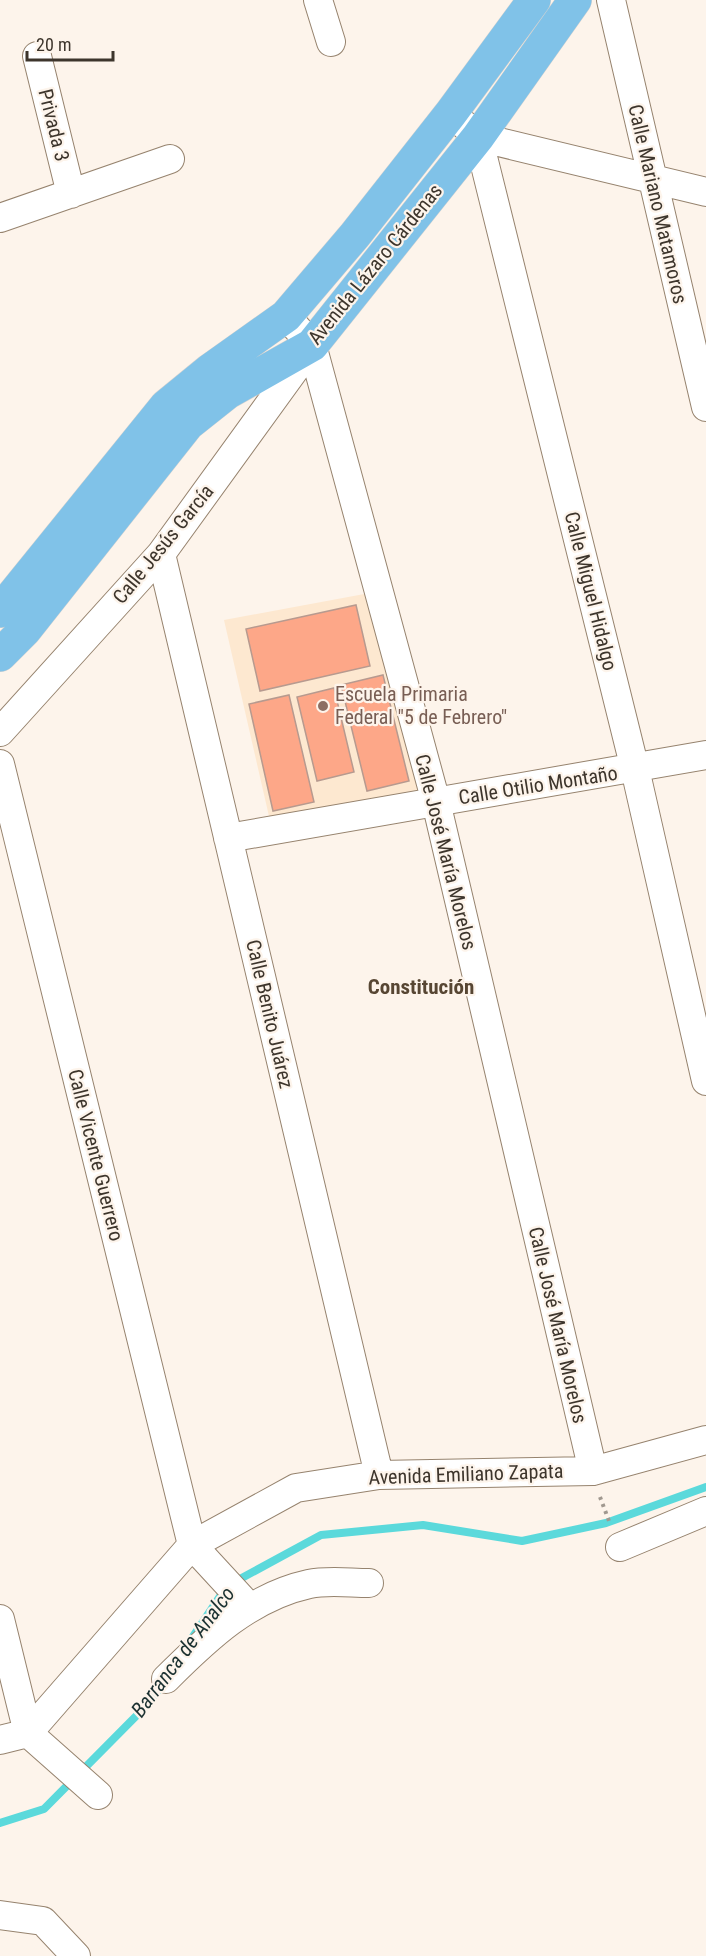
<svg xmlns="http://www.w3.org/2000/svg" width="706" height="1956" font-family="'Roboto Condensed',sans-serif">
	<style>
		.built { fill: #fde8d0 }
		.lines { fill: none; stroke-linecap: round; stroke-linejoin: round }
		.stream { stroke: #5bd9db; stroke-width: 8 }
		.building { fill: #fda788; stroke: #b79a8f; stroke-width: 1.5 }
		.minor-casing { stroke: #96836e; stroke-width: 30 }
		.major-casing { stroke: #d4d3d1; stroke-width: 34 }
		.path { stroke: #a0988f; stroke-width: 4; stroke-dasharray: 3 4.5; stroke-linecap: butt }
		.minor { stroke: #fff; stroke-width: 28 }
		.major { stroke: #80c2e8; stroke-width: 33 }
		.education-dot { fill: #8d6e63; stroke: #fdf4eb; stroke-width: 2 }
		.labels { text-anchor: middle; stroke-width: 4.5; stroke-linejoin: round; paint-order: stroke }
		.street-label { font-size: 20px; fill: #3d352c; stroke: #fdf4eb }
		.education-label { font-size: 20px; fill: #785e54; stroke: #fdf4eb; text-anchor: start }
		.neighbourhood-label { font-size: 21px; font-weight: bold; fill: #574633; stroke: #fdf4eb }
		.water-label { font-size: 21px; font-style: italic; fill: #1b3131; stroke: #fdf4eb }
	</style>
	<rect width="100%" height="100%" fill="#fdf4eb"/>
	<!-- built -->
	<path class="built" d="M 375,592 L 424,792 L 271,825 L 224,620 Z"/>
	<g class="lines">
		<!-- stream -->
		<path class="stream" d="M 192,1638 L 227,1586 L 321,1535 L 423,1525 L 522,1541 L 606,1523 L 706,1487
			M 0,1823 L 44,1809 L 151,1701 L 164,1681"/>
	</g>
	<!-- building -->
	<path class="building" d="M 356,605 L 370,666 L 260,691 L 246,629 Z
		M 383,675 L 409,781 L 367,791 L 341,685 Z
		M 334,688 L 354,772 L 317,781 L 297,697 Z
		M 289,695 L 314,802 L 273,811 L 249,704 Z"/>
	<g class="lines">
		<defs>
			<path id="minor" d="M 318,0 L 331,42
				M 611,0 L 706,407
				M 37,56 L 71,194
				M 451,113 L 478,137 L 635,769 L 706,1081
				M 478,137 L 706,192
				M 0,218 L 170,159
				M 286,316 L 312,345 L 436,802 L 593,1471
				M 161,554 L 379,1475
				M 0,732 L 161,554 L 311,347
				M 0,764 L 192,1545 L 250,1608
				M 228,838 L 706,755
				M 620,1547 L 706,1511
				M 0,1619 L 28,1733 L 98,1795
				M 166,1679 C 207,1638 250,1597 309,1584 C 327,1580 350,1583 369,1583
				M 0,1740 L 28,1733 L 192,1545 L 296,1488 L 379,1475 L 593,1471 L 706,1440
				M 0,1915 L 43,1921 L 76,1956"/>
			<path id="major" d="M 0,611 L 166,406 L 210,370 L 286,316 L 355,235 L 451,113 L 534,0
				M 0,655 L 25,630 L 188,424 L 227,393 L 312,345 L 478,137 L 575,0"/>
		</defs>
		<!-- minor casing -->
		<use href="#minor" class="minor-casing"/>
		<!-- major casing -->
		<use href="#major" class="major-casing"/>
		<!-- path -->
		<path class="path" d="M 600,1497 L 609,1521"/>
		<!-- minor -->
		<use href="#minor" class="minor"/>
		<!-- major -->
		<use href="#major" class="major"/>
	</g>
	<!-- markers -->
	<circle class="education-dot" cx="323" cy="706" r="6"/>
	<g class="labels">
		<!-- street labels -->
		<g class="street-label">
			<text transform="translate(54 125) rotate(76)" y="7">Privada 3</text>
			<text transform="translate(658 204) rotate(77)" y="7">Calle Mariano Matamoros</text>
			<text transform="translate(375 264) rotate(-51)" y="7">Avenida Lázaro Cárdenas</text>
			<text transform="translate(163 544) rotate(-51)" y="7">Calle Jesús García</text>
			<text transform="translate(591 591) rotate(76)" y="7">Calle Miguel Hidalgo</text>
			<text transform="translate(538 785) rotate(-9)" y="7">Calle Otilio Montaño</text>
			<text transform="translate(446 852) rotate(76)" y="7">Calle José María Morelos</text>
			<text transform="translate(270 1014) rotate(77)" y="7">Calle Benito Juárez</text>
			<text transform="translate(96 1155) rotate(76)" y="7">Calle Vicente Guerrero</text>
			<text transform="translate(558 1325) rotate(77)" y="7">Calle José María Morelos</text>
			<text transform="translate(466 1474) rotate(-2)" y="7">Avenida Emiliano Zapata</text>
		</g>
		<!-- education labels -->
		<g class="education-label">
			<text x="335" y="701">Escuela Primaria<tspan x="335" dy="23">Federal "5 de Febrero"</tspan></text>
		</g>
		<!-- neighbourhood labels -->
		<g class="neighbourhood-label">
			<text x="421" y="994">Constitución</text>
		</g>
		<!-- water labels -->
		<g class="water-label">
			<text transform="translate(183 1652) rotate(-53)" y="7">Barranca de Analco</text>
		</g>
	</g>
	<!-- scale -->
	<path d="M27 51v9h86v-9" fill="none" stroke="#3d352c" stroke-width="3"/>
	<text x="36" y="51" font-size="18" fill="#3d352c" stroke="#fdf4eb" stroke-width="4.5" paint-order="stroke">20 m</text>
</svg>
